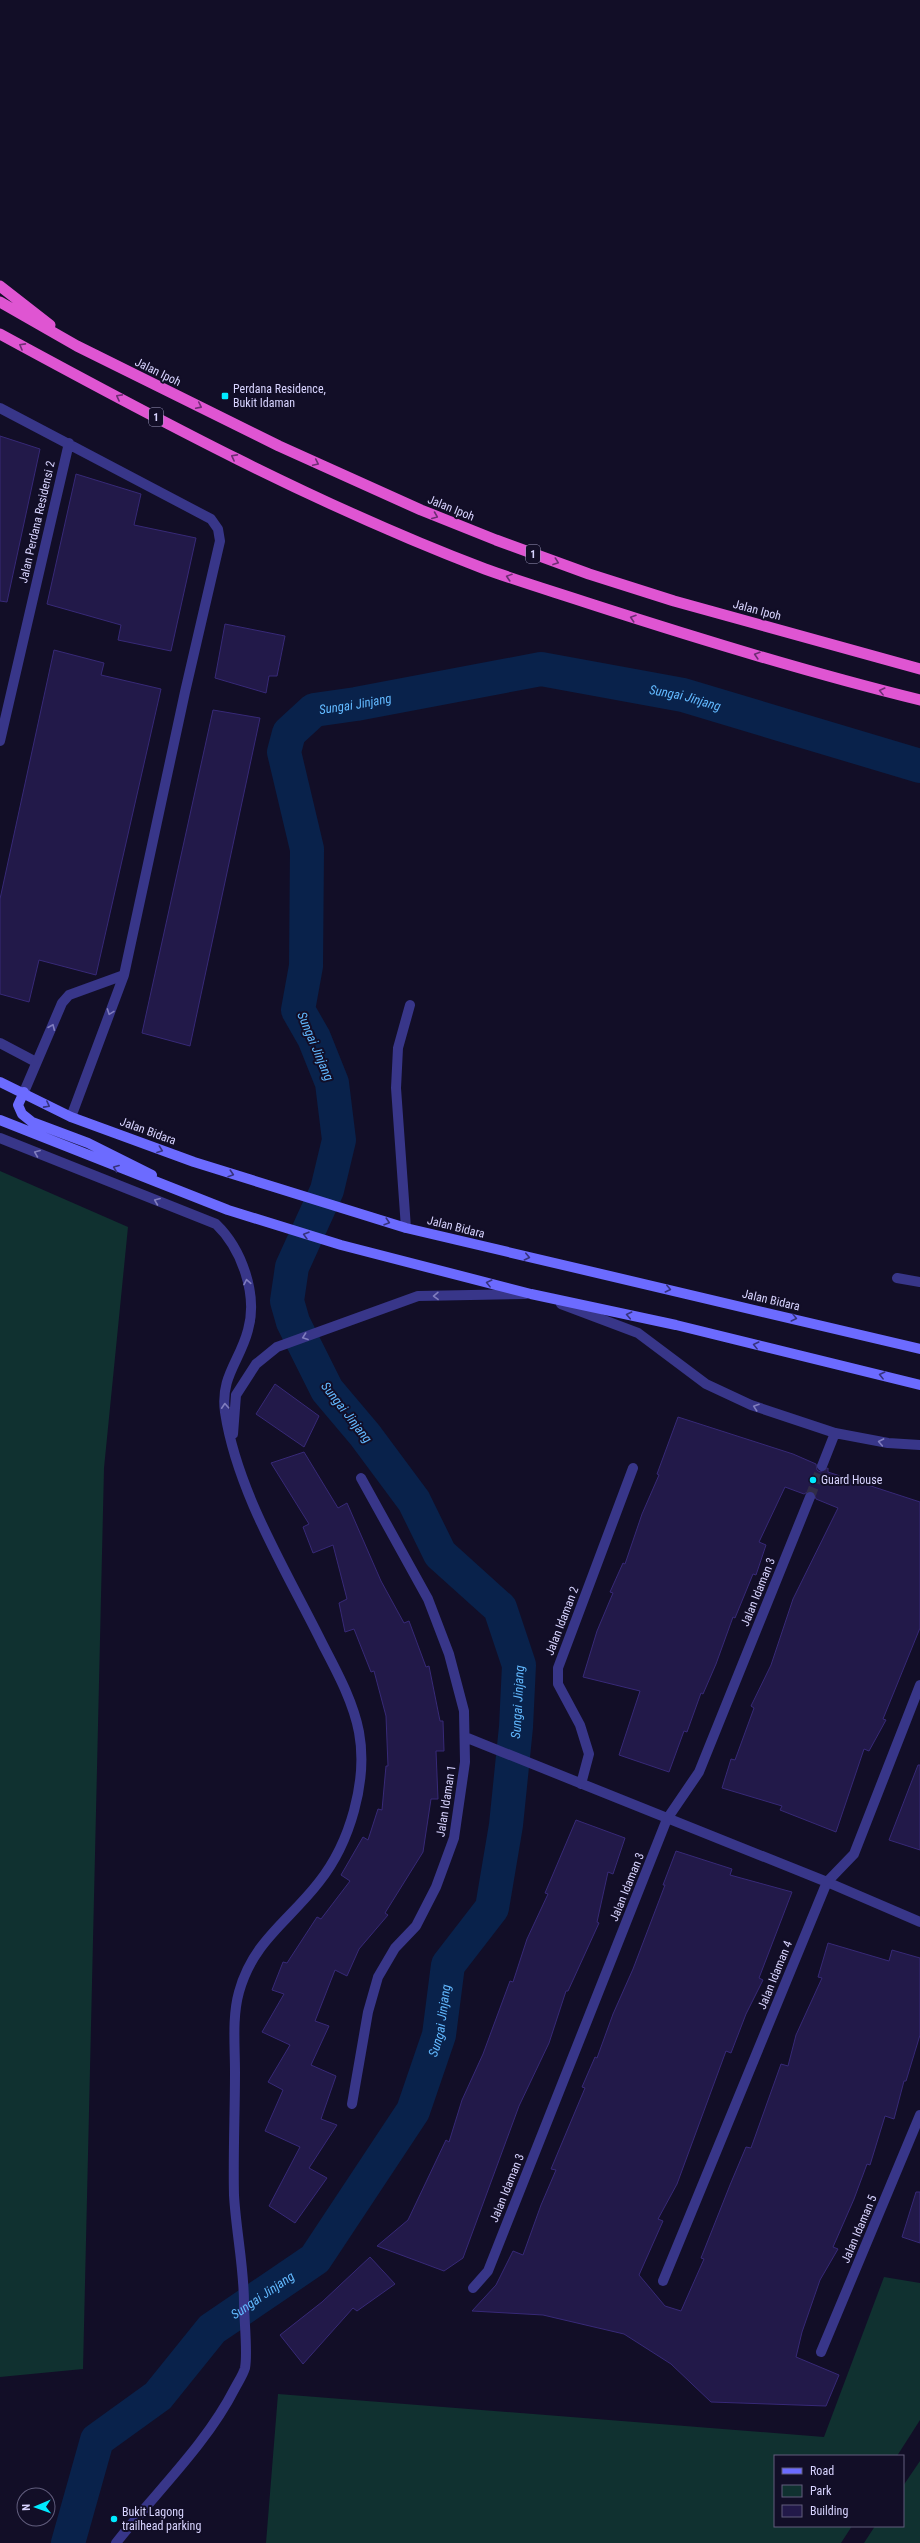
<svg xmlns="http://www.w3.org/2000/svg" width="920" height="2543" font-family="'Roboto Condensed',sans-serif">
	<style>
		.green { fill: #103130 }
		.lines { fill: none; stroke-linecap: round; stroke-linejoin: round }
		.river { stroke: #09224b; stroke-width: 34 }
		.building { fill: #221949; stroke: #372977 }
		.minor-tunnel { stroke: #302c47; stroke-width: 10; stroke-dasharray: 10 5; stroke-linecap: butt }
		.service { stroke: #383689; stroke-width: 10 }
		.minor { stroke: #383689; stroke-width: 10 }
		.secondary { stroke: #6c6bff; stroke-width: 10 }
		.trunk { stroke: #df55d2; stroke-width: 11 }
		.oneway { stroke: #6e2e74 }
		.oneway2 { stroke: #807dbe }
		.oneway3 { stroke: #36337d }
		.poi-dot { fill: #00eaff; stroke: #120e27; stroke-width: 1.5 }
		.labels { text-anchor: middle; stroke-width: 4; stroke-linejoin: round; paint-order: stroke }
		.shield { fill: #120e27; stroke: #9d99be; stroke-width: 1 }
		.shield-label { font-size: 11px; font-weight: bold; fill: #d8d4ff }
		.street-label { font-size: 12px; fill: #d8d4ff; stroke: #120e27 }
		.poi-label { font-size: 12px; fill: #d8d4ff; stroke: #120e27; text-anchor: start }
		.water-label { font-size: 13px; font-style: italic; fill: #62b9ff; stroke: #120e27 }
	</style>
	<rect width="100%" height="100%" fill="#120e27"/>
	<!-- green -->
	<path class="green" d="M 0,1171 L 128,1227 L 104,1468 L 83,2369 L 0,2377 Z
		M 884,2277 L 920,2283 L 920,2420 L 897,2456 L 775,2456 L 775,2526 L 852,2526 L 841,2543 L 266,2543 L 278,2394 L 824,2437 Z
		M 920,2461 L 920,2543 L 864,2543 L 875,2526 L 903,2526 L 903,2486 Z"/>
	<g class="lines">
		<!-- river -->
		<path class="river" id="s1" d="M 68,2543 L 97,2440 L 158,2396 L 212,2329 L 315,2259 L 413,2111 L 439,2035 L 448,1965 L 492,1908 L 506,1825 L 516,1727 L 519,1665 L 500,1608 L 440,1554 L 414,1501 L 365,1435 L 327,1390 L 293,1322 L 287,1301 L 292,1267 L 327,1190 L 339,1140 L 332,1083 L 314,1038 L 298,1010 L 306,966 L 307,849 L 284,752 L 289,733 L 314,710 L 356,704 L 541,669 L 683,695 L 920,766"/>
	</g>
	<!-- building -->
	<path class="building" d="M 0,436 L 40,449 L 7,602 L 0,601 Z
		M 76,474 L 141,494 L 134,525 L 196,538 L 171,651 L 118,640 L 121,625 L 47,604 Z
		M 225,624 L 285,636 L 277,676 L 269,676 L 266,693 L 215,678 Z
		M 54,650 L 104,663 L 101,675 L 161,689 L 96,975 L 39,960 L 29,1002 L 0,994 L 0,899 Z
		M 213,710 L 260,718 L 190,1046 L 142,1033 Z
		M 275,1384 L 319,1416 L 304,1447 L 256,1414 Z
		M 678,1417 L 793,1454 L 816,1464 L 817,1470 L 820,1472 L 828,1468 L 828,1472 L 920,1502 L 920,1628 L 883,1719 L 886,1720 L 869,1751 L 864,1749 L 836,1832 L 780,1810 L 782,1806 L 722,1788 L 731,1759 L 735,1760 L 754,1708 L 751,1706 L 771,1665 L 793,1599 L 838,1508 L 816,1499 L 813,1491 L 809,1491 L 804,1494 L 785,1487 L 759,1542 L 766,1545 L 756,1575 L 753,1574 L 735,1618 L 733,1617 L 716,1664 L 703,1694 L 701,1693 L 687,1732 L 684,1731 L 669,1772 L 619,1755 L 640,1691 L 583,1677 L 597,1631 L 613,1593 L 610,1592 L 623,1563 L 625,1564 L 642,1514 L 659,1475 L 657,1474 Z
		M 304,1452 L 338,1508 L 347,1503 L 381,1581 L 404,1623 L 409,1621 L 426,1667 L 429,1666 L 440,1721 L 443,1721 L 444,1751 L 436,1751 L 438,1799 L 431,1799 L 423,1852 L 385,1913 L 388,1915 L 359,1949 L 347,1976 L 335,1970 L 315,2021 L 329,2026 L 311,2065 L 336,2076 L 321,2119 L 337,2125 L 309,2168 L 327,2178 L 295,2223 L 269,2206 L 300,2147 L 265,2131 L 283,2090 L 268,2082 L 290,2045 L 262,2032 L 284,1994 L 272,1990 L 283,1962 L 287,1963 L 317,1917 L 321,1919 L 350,1881 L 341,1875 L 363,1837 L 368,1840 L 378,1809 L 382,1810 L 386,1766 L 388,1766 L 386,1716 L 374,1671 L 371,1672 L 354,1629 L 345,1632 L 339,1603 L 347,1599 L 333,1545 L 313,1553 L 303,1527 L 309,1524 L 271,1463 Z
		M 918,1765 L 920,1765 L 920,1850 L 889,1840 Z
		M 576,1820 L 625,1838 L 613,1874 L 608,1872 L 597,1922 L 599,1923 L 568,1991 L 566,1991 L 549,2043 L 519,2106 L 463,2258 L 444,2271 L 377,2246 L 408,2220 L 446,2140 L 449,2142 L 462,2100 L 483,2054 L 510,1981 L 513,1982 L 527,1939 L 548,1894 L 545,1893 Z
		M 676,1851 L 732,1869 L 730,1875 L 792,1892 L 759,1978 L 763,1980 L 746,2014 L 731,2053 L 726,2051 L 677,2184 L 658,2219 L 663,2221 L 639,2275 L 665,2306 L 681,2311 L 704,2259 L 701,2258 L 730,2185 L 746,2147 L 751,2148 L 781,2064 L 788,2066 L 796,2035 L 822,1978 L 818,1977 L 828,1943 L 889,1961 L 892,1950 L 920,1958 L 920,2035 L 906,2081 L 904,2081 L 894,2119 L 885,2116 L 870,2165 L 867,2164 L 854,2199 L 833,2247 L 838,2249 L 820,2280 L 802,2332 L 796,2357 L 839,2375 L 826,2406 L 711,2402 L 671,2364 L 624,2334 L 543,2315 L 472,2311 L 496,2285 L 513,2251 L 523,2255 L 541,2205 L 556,2170 L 551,2169 L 585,2088 L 582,2087 L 595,2057 L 597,2058 L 613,2014 L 633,1969 L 665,1885 L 663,1885 Z
		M 916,2192 L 920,2192 L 920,2243 L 902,2237 Z
		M 370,2257 L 395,2284 L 357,2311 L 353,2308 L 303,2364 L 280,2335 L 322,2302 Z"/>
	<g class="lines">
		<!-- minor-tunnel -->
		<path class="minor-tunnel" d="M 810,1497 L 822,1466"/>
		<!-- service -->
		<path class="service" d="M 0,1043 L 36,1062
			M 406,1228 L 396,1088 L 398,1048 L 410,1005
			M 897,1278 L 920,1282"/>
		<!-- minor -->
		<path class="minor" d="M 0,408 L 211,519 L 218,529 L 220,541 L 185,692 L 124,975 L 71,1117
			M 0,741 L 69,443
			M 24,1092 L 62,1003 L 69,995 L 124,975
			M 0,1138 L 216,1224 C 242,1249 258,1295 248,1330 C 240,1361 220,1377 225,1412 C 237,1492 287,1572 323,1645 C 337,1672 353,1701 359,1732 C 368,1781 350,1843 319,1882 C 289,1921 253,1941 239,1992 C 232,2017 235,2046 235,2072 C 235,2112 233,2154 234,2195 C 236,2231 244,2267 244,2303 C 244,2320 248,2353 245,2368 C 243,2375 238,2382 235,2388 C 206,2445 156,2492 116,2543
			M 561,1304 L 638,1333 L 706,1384 L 751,1405 L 835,1433 L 888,1443 L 920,1445
			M 233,1434 L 236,1395 L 256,1364 L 277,1347 L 418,1296 L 525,1294
			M 822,1466 L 835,1433
			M 465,1737 L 827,1882 L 920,1922
			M 581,1784 L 589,1754 L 580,1725 L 558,1684 L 558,1668 L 633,1468
			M 352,2104 L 368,2012 L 378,1977 L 395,1948 L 416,1926 L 436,1887 L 454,1838 L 465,1762 L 464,1711 L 449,1654 L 428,1599 L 361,1478
			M 663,2281 L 827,1882 L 854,1854 L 920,1685
			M 473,2288 L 488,2271 L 667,1819 L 699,1772 L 810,1497
			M 821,2352 L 920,2115"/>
		<!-- secondary -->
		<path class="secondary" d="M 0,1082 L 71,1117 L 194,1162 L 406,1228 L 920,1349
			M 24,1092 L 18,1105 L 22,1114 L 32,1122 L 88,1143 L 152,1175
			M 0,1120 L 228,1210 L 341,1245 L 531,1294 L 676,1325 L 920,1385"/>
		<!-- trunk -->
		<path class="trunk" d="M 0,286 L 50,325
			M 0,302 L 77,346 L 279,446 L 421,510 L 496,540 L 589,574 L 674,601 L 920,669
			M 0,334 C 158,420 317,505 485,569 C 521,582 558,593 594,605 C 702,640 810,673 920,700"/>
	</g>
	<!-- one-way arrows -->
	<defs><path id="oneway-chevron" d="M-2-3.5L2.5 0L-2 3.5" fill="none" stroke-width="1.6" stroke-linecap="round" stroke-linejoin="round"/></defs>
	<g class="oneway">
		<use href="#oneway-chevron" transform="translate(22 346) rotate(-151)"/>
		<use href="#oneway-chevron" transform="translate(119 397) rotate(-152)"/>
		<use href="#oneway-chevron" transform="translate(199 406) rotate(26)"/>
		<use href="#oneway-chevron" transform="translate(234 457) rotate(-152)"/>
		<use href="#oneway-chevron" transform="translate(316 463) rotate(25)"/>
		<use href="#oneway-chevron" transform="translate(435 516) rotate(22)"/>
		<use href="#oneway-chevron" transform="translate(556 562) rotate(20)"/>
		<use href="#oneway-chevron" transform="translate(509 577) rotate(-162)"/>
		<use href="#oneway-chevron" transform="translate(633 618) rotate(-162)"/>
		<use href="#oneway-chevron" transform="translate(757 655) rotate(-163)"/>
		<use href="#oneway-chevron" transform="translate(882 691) rotate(-166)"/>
	</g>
	<g class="oneway2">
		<use href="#oneway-chevron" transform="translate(110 1012) rotate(110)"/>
		<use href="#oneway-chevron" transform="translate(52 1027) rotate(-67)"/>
		<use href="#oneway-chevron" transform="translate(37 1153) rotate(-158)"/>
		<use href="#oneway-chevron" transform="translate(157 1201) rotate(-158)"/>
		<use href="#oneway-chevron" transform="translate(247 1282) rotate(-101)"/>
		<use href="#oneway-chevron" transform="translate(436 1296) rotate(179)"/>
		<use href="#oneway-chevron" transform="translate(305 1337) rotate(160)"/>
		<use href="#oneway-chevron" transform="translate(225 1406) rotate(-93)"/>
		<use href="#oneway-chevron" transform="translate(756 1407) rotate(-161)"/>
		<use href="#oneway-chevron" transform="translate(881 1442) rotate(-169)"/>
	</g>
	<g class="oneway3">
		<use href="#oneway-chevron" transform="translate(47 1105) rotate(28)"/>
		<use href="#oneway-chevron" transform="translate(160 1150) rotate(20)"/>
		<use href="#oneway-chevron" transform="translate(116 1168) rotate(-159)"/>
		<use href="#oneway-chevron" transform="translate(231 1174) rotate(18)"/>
		<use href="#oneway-chevron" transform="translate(387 1222) rotate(18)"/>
		<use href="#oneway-chevron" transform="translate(306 1235) rotate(-164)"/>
		<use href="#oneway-chevron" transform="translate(527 1257) rotate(13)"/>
		<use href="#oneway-chevron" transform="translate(489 1283) rotate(-166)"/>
		<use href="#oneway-chevron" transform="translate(668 1289) rotate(13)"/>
		<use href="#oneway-chevron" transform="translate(629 1315) rotate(-168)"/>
		<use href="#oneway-chevron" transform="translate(794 1318) rotate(14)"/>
		<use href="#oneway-chevron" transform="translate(756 1345) rotate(-166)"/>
		<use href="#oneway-chevron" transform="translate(882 1375) rotate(-166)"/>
	</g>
	<!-- markers -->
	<g class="poi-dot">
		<rect x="221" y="392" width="8" height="8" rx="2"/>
		<circle cx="813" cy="1480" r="4"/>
		<circle cx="114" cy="2519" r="4"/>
	</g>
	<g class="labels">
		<!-- shield labels -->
		<g class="shield">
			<rect x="149" y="408" width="14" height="18" rx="3"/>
			<rect x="526" y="545" width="14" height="18" rx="3"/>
		</g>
		<g class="shield-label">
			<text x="156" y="421">1</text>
			<text x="533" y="558">1</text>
		</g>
		<!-- street labels -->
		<g class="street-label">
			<text transform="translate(158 372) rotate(26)" y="4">Jalan Ipoh</text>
			<text transform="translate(451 508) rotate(22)" y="4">Jalan Ipoh</text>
			<text transform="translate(37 522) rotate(-77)" y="4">Jalan Perdana Residensi 2</text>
			<text transform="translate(757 610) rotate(15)" y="4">Jalan Ipoh</text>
			<text transform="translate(148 1131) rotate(20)" y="4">Jalan Bidara</text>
			<text transform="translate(456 1227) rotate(14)" y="4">Jalan Bidara</text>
			<text transform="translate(771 1300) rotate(13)" y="4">Jalan Bidara</text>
			<text transform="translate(758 1592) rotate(-68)" y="4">Jalan Idaman 3</text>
			<text transform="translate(562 1621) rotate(-69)" y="4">Jalan Idaman 2</text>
			<text transform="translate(446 1801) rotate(-81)" y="4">Jalan Idaman 1</text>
			<text transform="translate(627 1887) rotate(-68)" y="4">Jalan Idaman 3</text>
			<text transform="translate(775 1975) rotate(-68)" y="4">Jalan Idaman 4</text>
			<text transform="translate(507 2188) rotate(-68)" y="4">Jalan Idaman 3</text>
			<text transform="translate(859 2229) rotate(-67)" y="4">Jalan Idaman 5</text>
		</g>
		<!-- poi labels -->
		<g class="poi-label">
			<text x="233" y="393">Perdana Residence,<tspan x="233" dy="14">Bukit Idaman</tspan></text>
			<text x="821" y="1484">Guard House</text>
			<text x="122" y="2516">Bukit Lagong<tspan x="122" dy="14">trailhead parking</tspan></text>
		</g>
		<!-- water labels -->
		<g class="water-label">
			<text dy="5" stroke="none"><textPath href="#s1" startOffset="2478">Sungai Jinjang</textPath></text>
			<text dy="5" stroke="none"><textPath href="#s1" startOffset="2142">Sungai Jinjang</textPath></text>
			<text transform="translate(316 1046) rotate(67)" y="5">Sungai Jinjang</text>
			<text transform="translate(347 1412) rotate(52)" y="5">Sungai Jinjang</text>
			<text dy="5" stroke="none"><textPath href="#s1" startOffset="1001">Sungai Jinjang</textPath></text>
			<text dy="5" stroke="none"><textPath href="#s1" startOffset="665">Sungai Jinjang</textPath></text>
			<text dy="5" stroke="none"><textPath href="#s1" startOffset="329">Sungai Jinjang</textPath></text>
		</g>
	</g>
	<!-- legend -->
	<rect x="774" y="2455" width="130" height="72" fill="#120e27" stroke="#615d7d"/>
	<rect x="782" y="2468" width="20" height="6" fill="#6c6bff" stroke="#615d7d"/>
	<text x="810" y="2475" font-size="12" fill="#d8d4ff">Road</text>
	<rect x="782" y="2485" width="20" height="12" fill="#103130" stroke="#615d7d"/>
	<text x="810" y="2495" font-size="12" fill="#d8d4ff">Park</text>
	<rect x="782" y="2505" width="20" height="12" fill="#221949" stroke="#615d7d"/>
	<text x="810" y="2515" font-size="12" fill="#d8d4ff">Building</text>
	<!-- north arrow -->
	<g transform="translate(36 2507) rotate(268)"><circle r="19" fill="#120e27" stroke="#615d7d"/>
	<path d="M0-3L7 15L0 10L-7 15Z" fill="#00eaff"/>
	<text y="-6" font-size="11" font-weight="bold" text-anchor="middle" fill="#d8d4ff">N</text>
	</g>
</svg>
